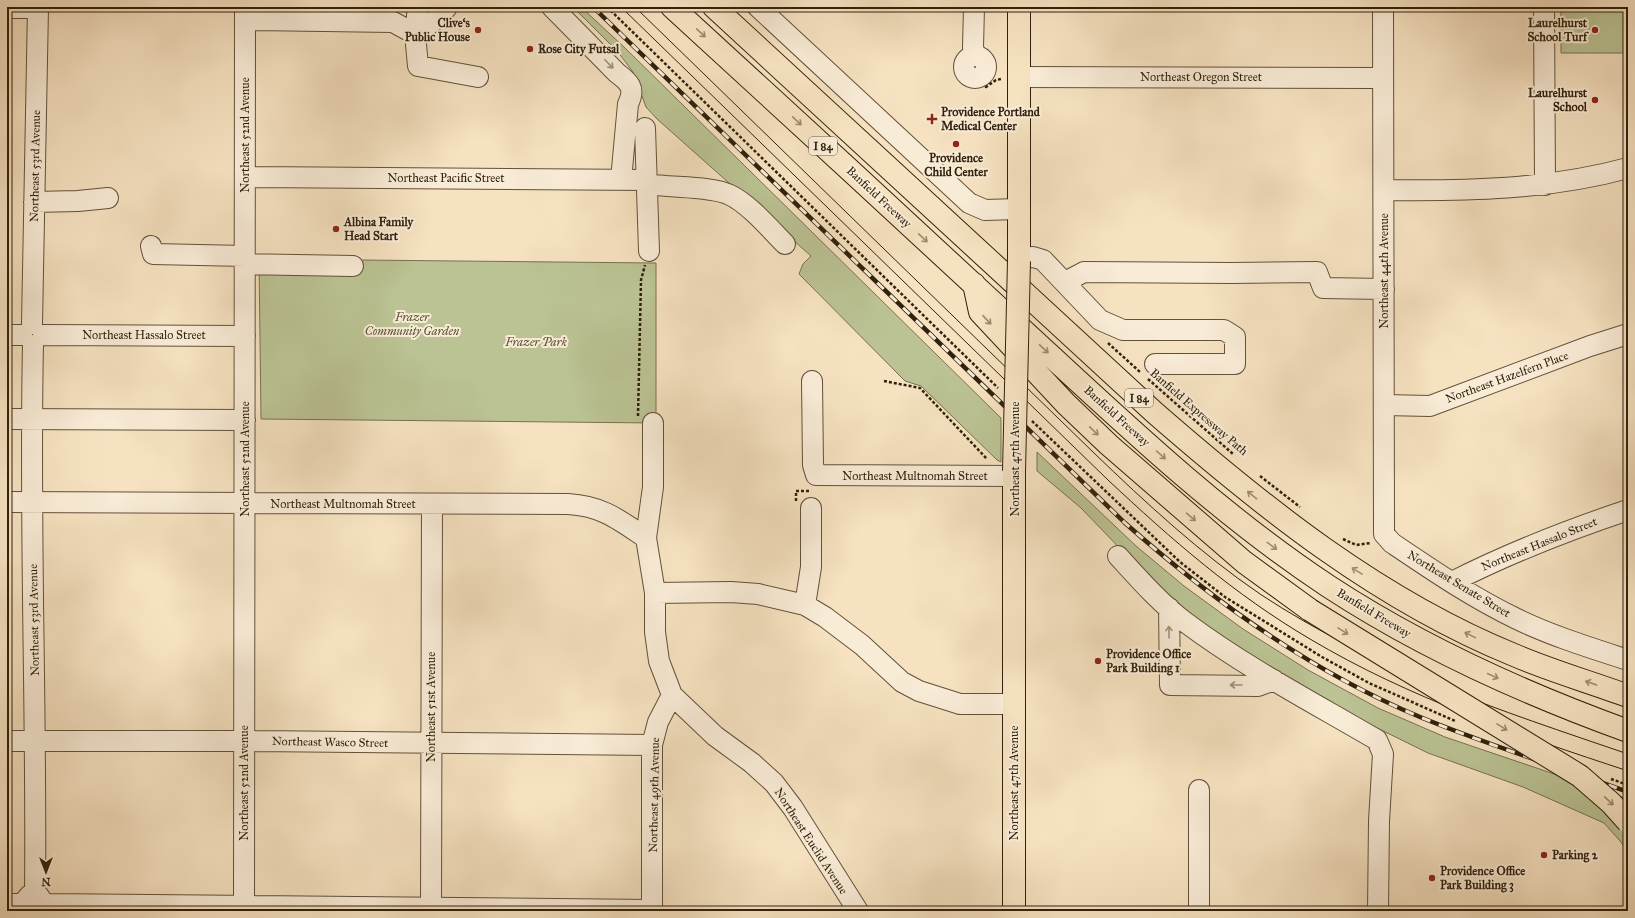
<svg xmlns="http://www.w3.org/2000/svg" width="1635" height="918" font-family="'IM FELL Great Primer',serif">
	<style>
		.green { fill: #bbc394; stroke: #767250 }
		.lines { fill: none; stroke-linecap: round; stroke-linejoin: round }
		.minor-casing { stroke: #625139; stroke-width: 22 }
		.major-casing { stroke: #30210c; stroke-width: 24 }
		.highway-casing { stroke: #30210c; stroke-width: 24 }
		.path { stroke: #30210c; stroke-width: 2.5; stroke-dasharray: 3 2; stroke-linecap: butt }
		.minor { stroke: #f9ecd7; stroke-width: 20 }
		.major { stroke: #f6e2c1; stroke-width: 22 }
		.highway { stroke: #f6e2c1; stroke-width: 22 }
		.tram { stroke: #30210c; stroke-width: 1 }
		.rail-casing { stroke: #30210c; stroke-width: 4.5 }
		.rail { stroke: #f9ecd7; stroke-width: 3; stroke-dasharray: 9; stroke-linecap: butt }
		.major-bridge-casing { stroke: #30210c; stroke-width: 24; stroke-linecap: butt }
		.highway-bridge-casing { stroke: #30210c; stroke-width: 24; stroke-linecap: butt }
		.major-bridge { stroke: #f6e2c1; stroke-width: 22 }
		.highway-bridge { stroke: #f6e2c1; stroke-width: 22 }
		.oneway { stroke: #9d8b70 }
		.oneway2 { stroke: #9f917c }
		.poi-dot { fill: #8f2418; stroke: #f9ecd7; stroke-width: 1.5 }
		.labels { text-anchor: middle; stroke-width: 4; stroke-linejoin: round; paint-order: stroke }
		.shield { fill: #f9ecd7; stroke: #6c5e49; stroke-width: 1 }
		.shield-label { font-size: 11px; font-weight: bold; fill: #30210c }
		.poi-label { font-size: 12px; font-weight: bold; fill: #30210c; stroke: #f9ecd7; text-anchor: start }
		.street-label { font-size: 12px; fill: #30210c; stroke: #f9ecd7 }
		.park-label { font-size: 12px; font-style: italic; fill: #5a5235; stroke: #f9ecd7 }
	</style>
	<rect width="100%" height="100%" fill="#f6e2c1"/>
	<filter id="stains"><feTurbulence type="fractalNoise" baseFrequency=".005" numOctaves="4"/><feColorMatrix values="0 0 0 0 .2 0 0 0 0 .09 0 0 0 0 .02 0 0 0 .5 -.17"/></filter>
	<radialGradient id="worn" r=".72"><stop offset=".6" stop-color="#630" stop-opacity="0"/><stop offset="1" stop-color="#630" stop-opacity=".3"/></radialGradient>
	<!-- green -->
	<path class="green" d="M 573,7 L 581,7 L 624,47 L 1001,418 L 1001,462 L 997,460 L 921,386 L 905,381 L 799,274 L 803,264 L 811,256 L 657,119 L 646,107 L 633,72 L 618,52 Z
		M 1561,7 L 1628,7 L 1628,53 L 1561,53 Z
		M 259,259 L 656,263 L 656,423 L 261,419 Z
		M 1037,452 L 1136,546 L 1184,586 L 1243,629 L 1308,670 L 1378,708 L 1445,737 L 1628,799 L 1628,853 L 1621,842 L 1604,823 L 1523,787 L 1428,753 L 1367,723 L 1267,668 L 1204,627 L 1158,588 L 1081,508 L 1037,471 Z"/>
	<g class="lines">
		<defs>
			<path id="minor" d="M 418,7 L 415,34 L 418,66 L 478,77
				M 552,7 L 617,73 C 629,82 636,88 628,104 L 621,180
				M 758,7 L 969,203 L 985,210 L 1019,209
				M 974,7 L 973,47 L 975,55
				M 1383,7 L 1384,534 L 1392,543 C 1432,570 1473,598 1517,619 C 1552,636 1591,648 1628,660
				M 1544,7 L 1545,185
				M 7,8 L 38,8
				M 245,20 L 393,22 L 415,34
				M 415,34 L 438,18 L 447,7
				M964 67a11 11 0 1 1 22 0a11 11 0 1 1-22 0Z
				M 1019,77 L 1382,78
				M 645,128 L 649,251
				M 245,177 L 648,180
				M 648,184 C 670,188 712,186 730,195 C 749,204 771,230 785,244
				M 1384,190 C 1467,191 1547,190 1628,168
				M 34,202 L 78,201 L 108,198
				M 151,246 L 153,254 L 245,256
				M 1019,258 L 1033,257 L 1043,260 L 1100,320 L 1123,330 L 1224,330 L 1235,337 L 1235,364 L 1155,364
				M 245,264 L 353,266
				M 1065,282 L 1084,272 L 1232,273 L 1317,272 L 1323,288 L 1384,289
				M 32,324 L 38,7
				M 7,335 L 22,335
				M 43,335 L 245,336
				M 33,345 C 29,528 37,711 35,894
				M 812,381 L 813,465 L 816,475 L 1015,476
				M 1384,405 L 1430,406 L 1590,346 L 1628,334
				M 7,419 L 245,420
				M 7,502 L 568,504 C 602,506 618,519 646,538
				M 1118,556 C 1139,579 1160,603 1185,622 C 1245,667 1312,702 1377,740 L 1383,754 L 1379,821 L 1378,911
				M 1452,582 C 1509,553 1568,530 1628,510
				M 655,593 L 731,592 L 758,594 L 805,605 L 825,617 L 862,645 L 902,682 L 919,691 L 960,704 L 1014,704
				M 805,605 L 811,567 L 811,508
				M 1169,608 L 1170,685 L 1258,686 L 1274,680
				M 672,695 L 715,736 L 752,763 L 774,783 L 793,808 L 858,911
				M 7,741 L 244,741 L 652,745
				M 7,904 L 24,904
				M 44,904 L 652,910
				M 27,911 L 24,902 L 30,895 L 38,895 L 43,902
				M 244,911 L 245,7
				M 431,911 L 432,504
				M 652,911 L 652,745 L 658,722 L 672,695 L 659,661 L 655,632 L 655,593 L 646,538 L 653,487 L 653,423
				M 1199,911 L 1199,790"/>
			<path id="major" d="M 1019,261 L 1019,7
				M 1014,911 L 1014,471"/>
			<path id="highway" d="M 672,7 C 786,111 899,215 1012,320 C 1113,413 1213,510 1328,586 C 1421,647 1523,693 1628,731
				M 714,7 L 1155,413 C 1264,508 1379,600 1514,655 C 1551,671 1590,682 1628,696
				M 974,284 L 980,312 L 1066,404 L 1109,445 L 1244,562 L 1310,610"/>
		</defs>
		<!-- minor casing -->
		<use href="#minor" class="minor-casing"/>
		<!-- major casing -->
		<use href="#major" class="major-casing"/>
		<!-- highway casing -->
		<use href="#highway" class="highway-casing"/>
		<!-- path -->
		<path class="path" d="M 607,7 L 998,388
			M 982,77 L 986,87 L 996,80 L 1001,79
			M 1108,343 L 1140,372
			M 1148,379 L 1233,454
			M 884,381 L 920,388 L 987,459
			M 638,416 L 641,280 L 645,265
			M 1032,421 L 1180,562 L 1225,597 L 1322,657 L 1369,683 L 1455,721
			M 1260,476 L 1300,507
			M 796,501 L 796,491 L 809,491
			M 1343,539 L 1356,545 L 1371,543
			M 1611,779 L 1628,785"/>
		<!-- minor -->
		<use href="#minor" class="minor"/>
		<!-- major -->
		<use href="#major" class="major"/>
		<!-- highway -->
		<use href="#highway" class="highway"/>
		<!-- tram -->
		<path class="tram" d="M 621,7 L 1108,480 C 1171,539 1235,595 1310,639 C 1409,698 1519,735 1628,771
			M 635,7 L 1094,453 C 1146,503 1200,553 1260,594 C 1375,670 1499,710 1628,754"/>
		<defs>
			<path id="rail" d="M 593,7 L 1125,523 C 1213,601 1310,671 1420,717 C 1488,745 1559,767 1628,792"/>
		</defs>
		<!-- rail casing -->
		<use href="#rail" class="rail-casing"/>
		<!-- rail -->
		<use href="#rail" class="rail"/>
		<defs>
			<path id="major-bridge" d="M 1014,471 L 1019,261"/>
			<path id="highway-bridge" d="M 1310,610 L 1580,776 L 1611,803 L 1628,822"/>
		</defs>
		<!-- major-bridge casing -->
		<use href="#major-bridge" class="major-bridge-casing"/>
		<!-- highway-bridge casing -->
		<use href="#highway-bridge" class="highway-bridge-casing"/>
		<!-- major-bridge -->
		<use href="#major-bridge" class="major-bridge"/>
		<!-- highway-bridge -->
		<use href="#highway-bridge" class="highway-bridge"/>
	</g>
	<!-- one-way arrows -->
	<defs><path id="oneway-shaft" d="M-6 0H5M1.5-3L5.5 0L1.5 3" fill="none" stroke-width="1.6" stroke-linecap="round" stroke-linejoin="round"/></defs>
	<g class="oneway">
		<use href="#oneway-shaft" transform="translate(701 33) rotate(43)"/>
		<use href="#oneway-shaft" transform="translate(797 121) rotate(43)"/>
		<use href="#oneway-shaft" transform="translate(923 238) rotate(43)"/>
		<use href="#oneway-shaft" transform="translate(987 320) rotate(47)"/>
		<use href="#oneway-shaft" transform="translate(1044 349) rotate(43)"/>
		<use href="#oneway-shaft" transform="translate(1094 431) rotate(44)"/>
		<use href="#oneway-shaft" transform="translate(1161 455) rotate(42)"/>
		<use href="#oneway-shaft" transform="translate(1252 495) rotate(-141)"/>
		<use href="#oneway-shaft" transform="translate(1191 517) rotate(40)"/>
		<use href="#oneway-shaft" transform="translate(1272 546) rotate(37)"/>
		<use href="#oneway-shaft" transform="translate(1357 571) rotate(-148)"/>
		<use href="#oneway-shaft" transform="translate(1343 631) rotate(32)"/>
		<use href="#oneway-shaft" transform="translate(1470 635) rotate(-154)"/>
		<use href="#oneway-shaft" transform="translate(1493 676) rotate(25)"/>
		<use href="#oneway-shaft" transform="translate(1591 683) rotate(-161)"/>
		<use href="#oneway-shaft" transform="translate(1502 727) rotate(32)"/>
		<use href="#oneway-shaft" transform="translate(1609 801) rotate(43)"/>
	</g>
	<g class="oneway2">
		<use href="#oneway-shaft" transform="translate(609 64) rotate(46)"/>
		<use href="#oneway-shaft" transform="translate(1169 632) rotate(-91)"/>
		<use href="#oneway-shaft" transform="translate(1236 685) rotate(-180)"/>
	</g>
	<!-- markers -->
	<g class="poi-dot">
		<circle cx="478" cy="30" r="4"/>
		<circle cx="1595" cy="30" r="4"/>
		<circle cx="530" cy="49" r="4"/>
		<circle cx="1595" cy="100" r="4"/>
		<path d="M930 113h4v4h4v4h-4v4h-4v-4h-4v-4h4z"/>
		<circle cx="956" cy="144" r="4"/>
		<circle cx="336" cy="229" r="4"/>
		<circle cx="1098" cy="661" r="4"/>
		<circle cx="1544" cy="855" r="4"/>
		<circle cx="1432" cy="878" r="4"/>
	</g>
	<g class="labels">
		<!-- shield labels -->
		<g class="shield">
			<rect x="809" y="137" width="28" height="18" rx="3"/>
			<rect x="1125" y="389" width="28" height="18" rx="3"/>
		</g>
		<g class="shield-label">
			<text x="823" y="150">I 84</text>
			<text x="1139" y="402">I 84</text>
		</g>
		<!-- poi labels -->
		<g class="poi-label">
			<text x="470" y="27" text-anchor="end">Clive‘s<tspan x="470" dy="14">Public House</tspan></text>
			<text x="1587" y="27" text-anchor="end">Laurelhurst<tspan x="1587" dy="14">School Turf</tspan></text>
			<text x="538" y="53">Rose City Futsal</text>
			<text x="1587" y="97" text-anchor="end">Laurelhurst<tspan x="1587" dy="14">School</tspan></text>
			<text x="941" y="116">Providence Portland<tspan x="941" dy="14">Medical Center</tspan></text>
			<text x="956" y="162" text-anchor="middle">Providence<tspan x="956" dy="14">Child Center</tspan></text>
			<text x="344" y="226">Albina Family<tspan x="344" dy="14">Head Start</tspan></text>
			<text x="1106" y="658">Providence Office<tspan x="1106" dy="14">Park Building 1</tspan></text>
			<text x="1552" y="859">Parking 2</text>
			<text x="1440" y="875">Providence Office<tspan x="1440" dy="14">Park Building 3</tspan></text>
		</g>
		<!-- street labels -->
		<g class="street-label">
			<text x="1201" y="81">Northeast Oregon Street</text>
			<text transform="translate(245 135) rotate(-90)" y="4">Northeast 52nd Avenue</text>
			<text transform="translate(35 166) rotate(-89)" y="4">Northeast 53rd Avenue</text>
			<text x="446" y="182">Northeast Pacific Street</text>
			<text transform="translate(879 197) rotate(43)" y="4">Banfield Freeway</text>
			<text transform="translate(1384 271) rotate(-90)" y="4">Northeast 44th Avenue</text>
			<text x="144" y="339">Northeast Hassalo Street</text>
			<text transform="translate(1507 377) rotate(-20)" y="4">Northeast Hazelfern Place</text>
			<text transform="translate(1199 412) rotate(41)" y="4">Banfield Expressway Path</text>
			<text transform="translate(1117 416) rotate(42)" y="4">Banfield Freeway</text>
			<text transform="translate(245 459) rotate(-90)" y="4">Northeast 52nd Avenue</text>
			<text transform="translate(1015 459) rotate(-90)" y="4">Northeast 47th Avenue</text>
			<text x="915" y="480">Northeast Multnomah Street</text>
			<text x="343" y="508">Northeast Multnomah Street</text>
			<text transform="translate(1539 544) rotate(-22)" y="4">Northeast Hassalo Street</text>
			<text transform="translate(1459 584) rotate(31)" y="4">Northeast Senate Street</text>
			<text transform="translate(1374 613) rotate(31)" y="4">Banfield Freeway</text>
			<text transform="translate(34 620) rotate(-91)" y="4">Northeast 53rd Avenue</text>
			<text transform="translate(431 707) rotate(-90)" y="4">Northeast 51st Avenue</text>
			<text transform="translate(330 742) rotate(1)" y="4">Northeast Wasco Street</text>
			<text transform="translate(244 783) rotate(-90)" y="4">Northeast 52nd Avenue</text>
			<text transform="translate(1014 783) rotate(-90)" y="4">Northeast 47th Avenue</text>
			<text transform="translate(654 795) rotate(-89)" y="4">Northeast 49th Avenue</text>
			<text transform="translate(811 841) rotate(57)" y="4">Northeast Euclid Avenue</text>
		</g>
		<!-- park labels -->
		<g class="park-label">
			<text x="412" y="321">Frazer<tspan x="412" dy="14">Community Garden</tspan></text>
			<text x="536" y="346">Frazer Park</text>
		</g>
	</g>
	<!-- margin -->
	<rect width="1635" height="918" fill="none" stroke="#f6e2c1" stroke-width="24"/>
	<rect x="8" y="8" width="1619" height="902" fill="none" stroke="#30210c" stroke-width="2"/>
	<rect x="12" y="12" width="1611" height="894" fill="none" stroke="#30210c"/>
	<!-- north arrow -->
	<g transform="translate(46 872) rotate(180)" stroke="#f9ecd7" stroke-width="3" paint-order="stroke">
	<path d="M0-3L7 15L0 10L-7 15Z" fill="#30210c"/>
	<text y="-6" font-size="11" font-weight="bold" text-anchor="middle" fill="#30210c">N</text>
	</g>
	<rect width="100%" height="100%" filter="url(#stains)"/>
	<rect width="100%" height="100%" fill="url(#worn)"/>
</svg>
